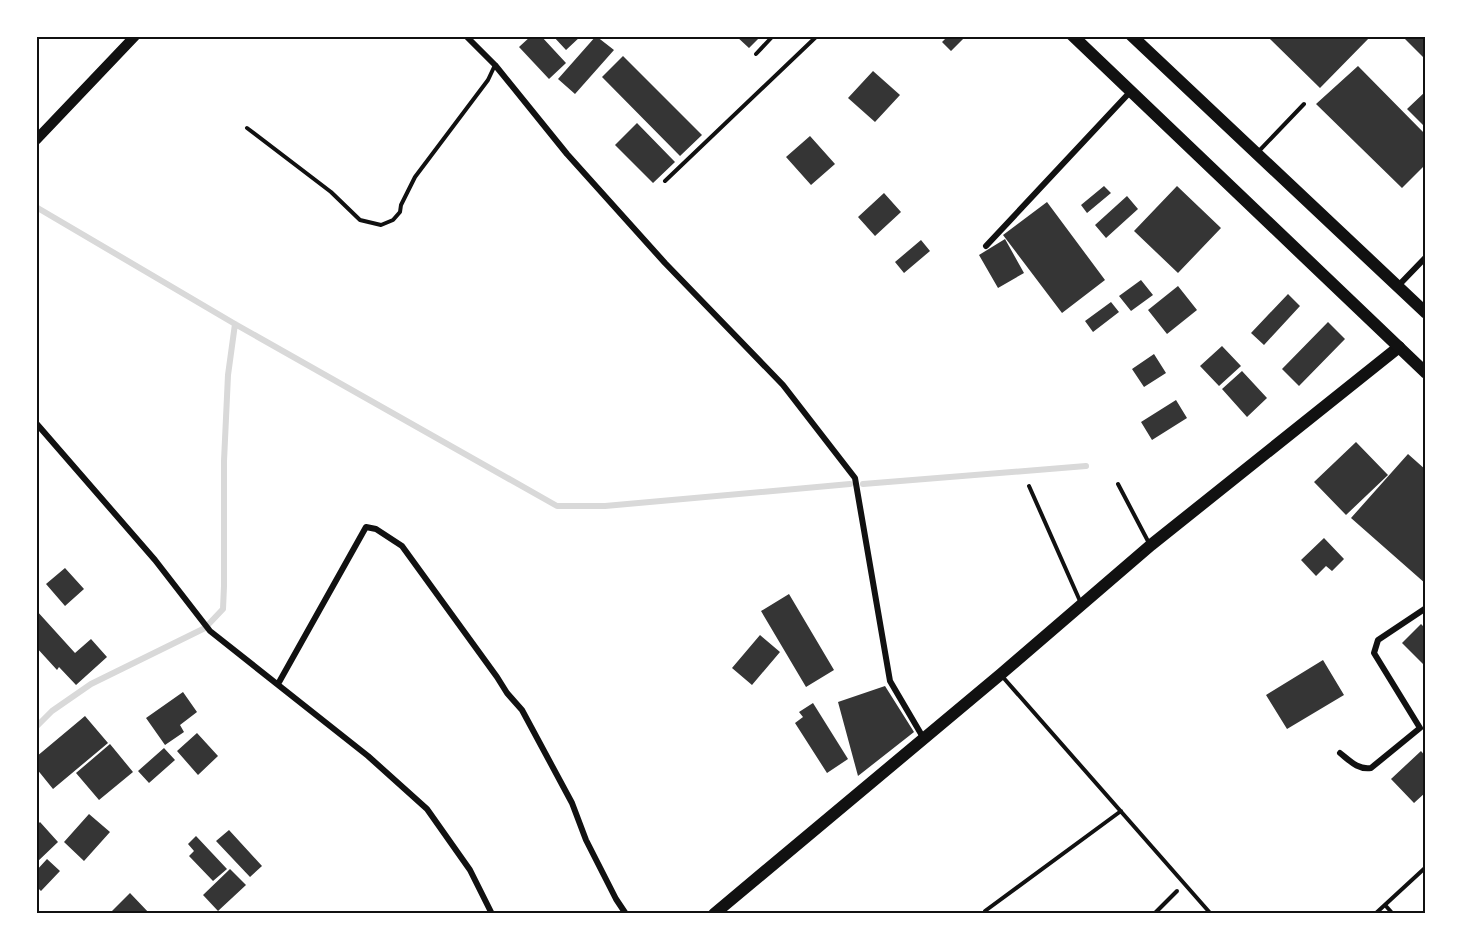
<svg xmlns="http://www.w3.org/2000/svg" width="1462" height="950" font-family="'DM Sans',sans-serif">
	<style>
		.lines { fill: none; stroke-linecap: round; stroke-linejoin: round }
		.stream { stroke: #d9d9d9; stroke-width: 6 }
		.building { fill: #353535 }
		.path { stroke: #111; stroke-width: 4 }
		.service { stroke: #111; stroke-width: 4 }
		.minor { stroke: #111; stroke-width: 6 }
		.tertiary { stroke: #111; stroke-width: 10 }
		.secondary { stroke: #111; stroke-width: 12 }
		.primary { stroke: #111; stroke-width: 12 }
		.neatline { fill: none; stroke: #111; stroke-width: 2 }
	</style>
	<rect width="100%" height="100%" fill="#fff"/>
	<g class="lines">
		<!-- stream -->
		<path class="stream" d="M 36,207 L 235,324 L 557,506 L 605,506 L 850,484
			M 863,484 L 1086,466
			M 36,727 L 52,711 L 91,684 L 205,628 L 223,609 L 224,586 L 224,461 L 228,375 L 235,324"/>
	</g>
	<!-- building -->
	<path class="building" d="M 531,36 L 541,36 L 566,63 L 549,79 L 519,47 Z
		M 553,36 L 581,36 L 566,50 Z
		M 596,36 L 614,50 L 575,94 L 558,79 Z
		M 736,36 L 761,36 L 749,48 Z
		M 948,36 L 966,36 L 951,51 L 942,42 Z
		M 1267,36 L 1371,36 L 1320,88 Z
		M 1402,36 L 1426,36 L 1426,60 Z
		M 623,56 L 702,135 L 680,156 L 602,77 Z
		M 1358,66 L 1426,135 L 1426,164 L 1402,188 L 1316,104 Z
		M 873,71 L 900,95 L 875,122 L 848,98 Z
		M 1426,91 L 1426,128 L 1407,109 Z
		M 637,123 L 675,162 L 653,183 L 615,145 Z
		M 810,136 L 835,164 L 811,185 L 786,157 Z
		M 1104,186 L 1111,193 L 1087,213 L 1081,205 Z
		M 1177,186 L 1221,228 L 1178,273 L 1134,231 Z
		M 884,193 L 901,212 L 875,236 L 858,217 Z
		M 1127,196 L 1138,209 L 1106,238 L 1095,225 Z
		M 1047,202 L 1105,280 L 1062,313 L 1003,235 Z
		M 1005,239 L 1024,273 L 998,288 L 979,255 Z
		M 921,240 L 930,251 L 904,273 L 895,262 Z
		M 1141,280 L 1153,295 L 1131,311 L 1119,296 Z
		M 1178,286 L 1197,310 L 1167,334 L 1148,310 Z
		M 1288,294 L 1300,306 L 1264,345 L 1251,333 Z
		M 1111,302 L 1119,312 L 1093,332 L 1085,321 Z
		M 1328,322 L 1345,339 L 1299,386 L 1282,369 Z
		M 1222,346 L 1241,366 L 1219,386 L 1200,366 Z
		M 1154,354 L 1166,373 L 1144,387 L 1132,369 Z
		M 1242,371 L 1267,398 L 1247,417 L 1222,389 Z
		M 1176,400 L 1187,418 L 1152,440 L 1141,422 Z
		M 1356,442 L 1388,475 L 1346,515 L 1314,482 Z
		M 1408,454 L 1426,470 L 1426,584 L 1351,518 Z
		M 1324,538 L 1344,559 L 1332,571 L 1326,566 L 1316,576 L 1301,560 Z
		M 65,568 L 84,589 L 65,606 L 46,584 Z
		M 789,594 L 834,670 L 806,687 L 761,611 Z
		M 36,610 L 75,653 L 91,639 L 107,657 L 76,685 L 59,667 L 57,670 L 36,647 Z
		M 1421,624 L 1426,629 L 1426,667 L 1402,643 Z
		M 760,635 L 780,652 L 752,685 L 732,668 Z
		M 1323,660 L 1344,695 L 1287,729 L 1266,695 Z
		M 885,686 L 914,732 L 858,776 L 838,702 Z
		M 183,692 L 197,712 L 180,725 L 184,732 L 165,745 L 146,718 Z
		M 813,703 L 848,759 L 827,773 L 795,723 L 803,717 L 799,712 Z
		M 85,716 L 108,743 L 53,789 L 36,768 L 36,757 Z
		M 197,733 L 218,756 L 198,775 L 177,751 Z
		M 110,744 L 133,772 L 99,800 L 76,773 Z
		M 164,748 L 175,760 L 149,783 L 138,771 Z
		M 1421,751 L 1426,757 L 1426,792 L 1414,803 L 1391,779 Z
		M 89,814 L 110,832 L 84,861 L 64,842 Z
		M 40,822 L 58,842 L 36,863 L 36,826 Z
		M 229,830 L 262,866 L 250,877 L 216,841 Z
		M 196,836 L 227,869 L 213,881 L 189,856 L 194,851 L 188,844 Z
		M 47,859 L 60,871 L 41,891 L 36,886 L 36,871 Z
		M 230,869 L 246,885 L 218,911 L 203,895 Z
		M 130,893 L 150,914 L 109,914 Z"/>
	<g class="lines">
		<!-- path -->
		<path class="path" d="M 1154,914 L 1177,891"/>
		<!-- service -->
		<path class="service" d="M 756,54 L 773,36
			M 247,128 L 331,192 L 360,220 L 381,225 L 393,220 L 400,212 L 401,205 L 415,177 L 488,80 L 495,65
			M 1259,151 L 1304,104
			M 665,181 L 817,36
			M 1118,484 L 1150,545
			M 1029,486 L 1080,601
			M 1001,675 L 1211,914
			M 1385,905 L 1393,914
			M 987,914 L 985,911 L 1121,811
			M 1375,914 L 1426,867"/>
		<!-- minor -->
		<path class="minor" d="M 466,36 L 495,65 L 567,154 L 665,263 L 783,385 L 855,478 L 890,681 L 924,739
			M 986,246 L 1131,91
			M 1398,286 L 1426,257
			M 36,423 L 155,560 L 210,631 L 368,756 L 427,809 L 470,870 L 492,914
			M 278,684 L 366,527 L 376,529 L 402,546 L 497,677 L 507,693 L 522,710 L 572,803 L 586,840 L 616,899 L 626,914
			M 1340,753 C 1350,761 1358,770 1371,768 L 1420,728 L 1374,653 L 1378,640 L 1426,608"/>
		<!-- tertiary -->
		<path class="tertiary" d="M 36,140 L 135,36"/>
		<!-- secondary -->
		<path class="secondary" d="M 714,914 L 1001,674 L 1151,545 L 1399,347"/>
		<!-- primary -->
		<path class="primary" d="M 1073,36 L 1426,373
			M 1132,36 L 1426,313"/>
	</g>
	<!-- border -->
	<rect width="1462" height="950" fill="none" stroke="#ffffff" stroke-width="75"/>
	<rect x="38" y="38" width="1386" height="874" class="neatline"/>
</svg>
